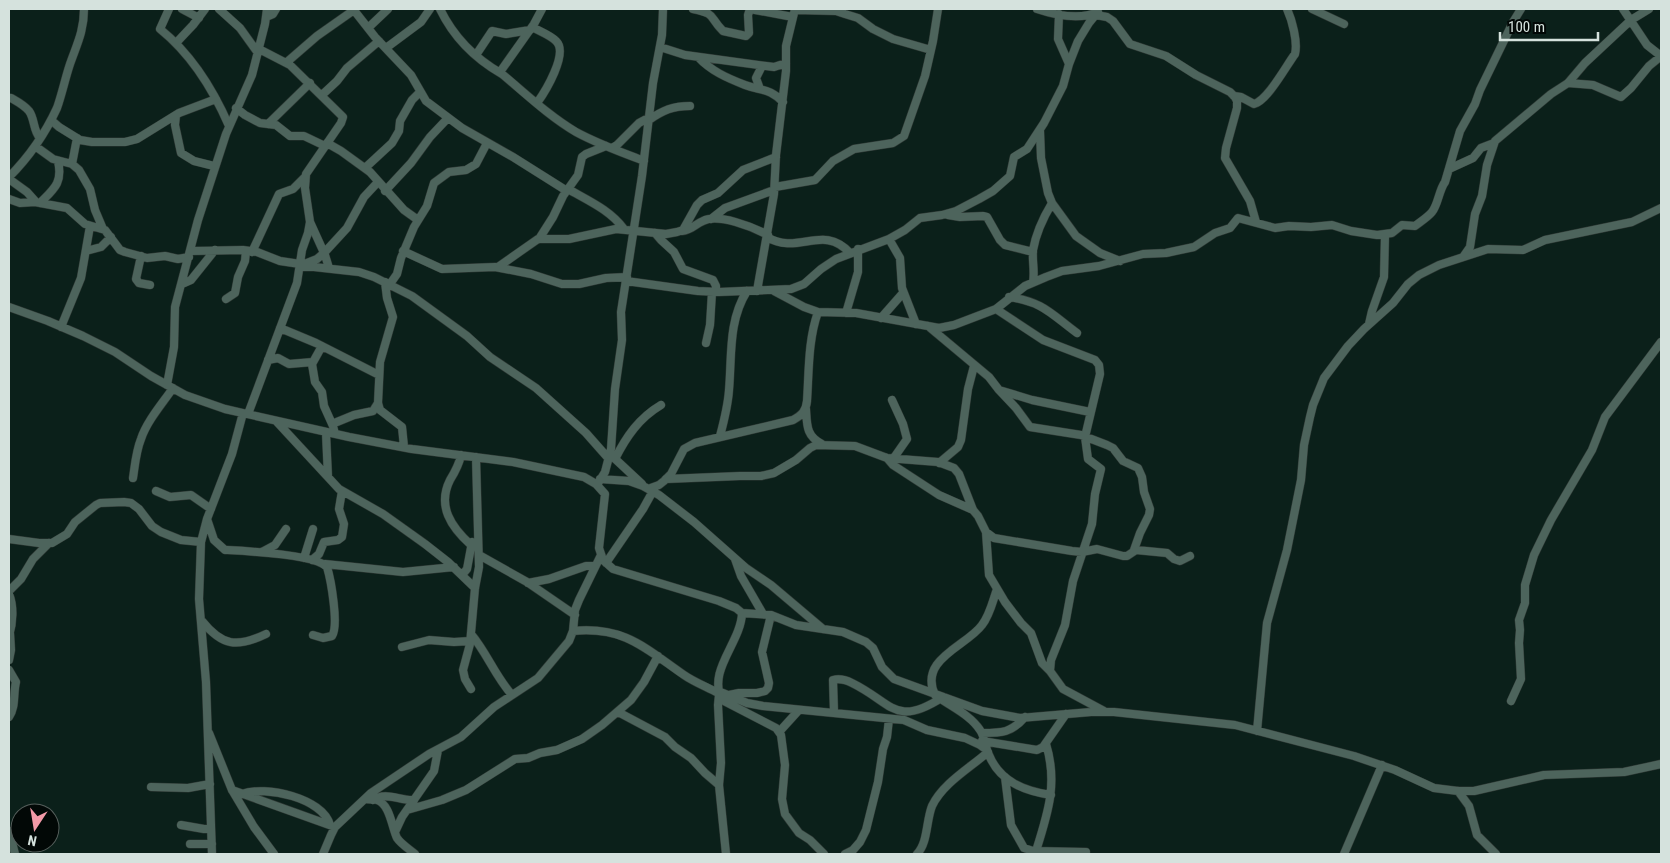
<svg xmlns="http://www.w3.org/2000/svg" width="1670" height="863" font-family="'Roboto Condensed',sans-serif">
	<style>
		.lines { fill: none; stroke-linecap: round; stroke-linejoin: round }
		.minor-casing { stroke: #2f3935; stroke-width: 9 }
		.minor { stroke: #4d645c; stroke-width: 8 }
	</style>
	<rect width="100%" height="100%" fill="#0b201a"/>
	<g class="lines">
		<defs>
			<path id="minor" d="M 169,9 L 160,29 C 191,54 213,89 229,126
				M 182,9 L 199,18
				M 219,9 L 240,28 L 258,53
				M 353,9 L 375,37 L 411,75 L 426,101 L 462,128 L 513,157 L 567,191
				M 440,9 C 454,38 474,58 502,74 C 526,94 549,116 576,132 C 598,144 621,152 644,161
				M 693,9 C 717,14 708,16 723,31 L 746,36 L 749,33 L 748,15 L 750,9 L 793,17
				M 1037,9 C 1055,15 1080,20 1098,12
				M 1312,9 L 1344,24
				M 1623,9 L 1647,45 L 1661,56
				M 795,10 L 836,11 L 845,14 L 858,18 L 873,29 L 893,39 L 931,50
				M 1059,14 L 1058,39 L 1069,64
				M 1096,15 L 1107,17 L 1113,21 L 1130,44 L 1166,56 L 1196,75 L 1230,92 L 1235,97 L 1237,101 L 1237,108 L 1226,148 L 1225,158 L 1250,201 L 1256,222
				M 266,17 L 273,14 L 276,9
				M 532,27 C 539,31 550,35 556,41 C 569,53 545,92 537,103
				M 368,28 L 388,9
				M 176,43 L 193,25 L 205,9
				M 660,47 L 685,55 L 766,66 L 774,67 L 786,63
				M 386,48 L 421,22 L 430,9
				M 476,55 L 492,31 L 506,34 L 530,30
				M 698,57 C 711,71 727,78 745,85 C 761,91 770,88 783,102
				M 287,62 L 317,36 L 354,10
				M 500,72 L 534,24 L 542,9
				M 1568,83 L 1593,85 L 1621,97 L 1631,88 L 1649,66 L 1660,57
				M 760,89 L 756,78 L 762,66
				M 322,95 L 337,81 L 347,68 L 379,41
				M 1234,96 L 1241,97 L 1254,104 C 1268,100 1286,66 1295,54 C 1298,42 1292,20 1287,9
				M 11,98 C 18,102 24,105 29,111 C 35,119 33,131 40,138
				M 236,108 L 245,115 L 260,123 L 276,125 L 290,136 L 304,136 L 325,146
				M 176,115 L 175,125 L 181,153 L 194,161 L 214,166
				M 51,120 L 59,127 L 80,140 L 92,142 L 125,142 L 137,139 L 179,113 L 216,99
				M 649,120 C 663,110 673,106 690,106
				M 268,124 L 310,83
				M 1040,131 L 1041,158 L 1048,193 L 1052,203 L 1076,236 L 1100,253 L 1120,261
				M 327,143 L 341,151 L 370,172 L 404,210 L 418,220
				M 35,146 L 53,159 L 72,164 L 79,170 L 90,189 L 95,210 L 103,229
				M 612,148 L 617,145 L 639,123 L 650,117
				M 72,164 L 77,138
				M 365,168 L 392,143 L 399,131 L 400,121 L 412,100 L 420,92
				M 1449,169 L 1473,158 L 1481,148 L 1494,143
				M 9,177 C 29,157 45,134 57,108 C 62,94 65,79 70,64 C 77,44 84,31 84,9
				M 9,179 L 27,192 L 36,202
				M 775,187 L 815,180 L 833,161 L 854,149 L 893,143 L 904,136 L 925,76 L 933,41 L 938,9
				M 568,189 C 589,201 610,210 624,229
				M 385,191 L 411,163 L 430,137 L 448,118
				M 9,199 L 20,203 L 35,202 L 67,208 L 85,224 L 105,230 L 120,250 L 125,252 L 147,258 L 165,256 L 178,259 L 189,257
				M 40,203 C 54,189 63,183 58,161
				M 948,215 L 960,217 L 983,216 L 987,217 L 1000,240 L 1005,245 L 1033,252
				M 711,219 L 725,208 L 774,190
				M 310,222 L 325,255 L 329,268
				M 682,231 C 692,230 695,224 703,221 C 718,213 753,227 768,235
				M 655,233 L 661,240 L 674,252 L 683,269 L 713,280 L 716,286 L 716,292
				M 767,237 C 798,256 823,223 850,253
				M 539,239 L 553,217 L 563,196 L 578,175 L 582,157 L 586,154 L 606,146
				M 889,239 L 900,258 L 902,288 L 916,324
				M 86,251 L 101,247 L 111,237
				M 191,251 L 243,250 L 257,252 L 280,261 L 300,264
				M 403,251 L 442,269 L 495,267 L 531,274 L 562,284 L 579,284 L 606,278 L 627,277
				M 252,252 L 279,194 L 293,189 L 305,177
				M 324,253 L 347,228 L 364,197 L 378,182
				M 141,256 L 136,279 L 139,283 L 150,285
				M 1463,257 L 1470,247 L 1475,214 L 1482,196 L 1487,165 L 1495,141 L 1551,94 L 1568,83 L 1585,63 L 1631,20 L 1649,9
				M 302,265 L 317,259 L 324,253
				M 300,267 L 314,267 L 359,272 L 374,277 L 412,296 L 467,336 L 490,357 L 536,388 L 586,433 L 609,459
				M 498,267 L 538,239 L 569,239 L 616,229 L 666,234 L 677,232 L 683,230 L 697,205 L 702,200 L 718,193 L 743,170 L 776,157
				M 626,281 L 698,291 L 719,292 L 791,289 L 804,284 L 821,269 L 836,259 L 889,239 L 905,230 L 920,218 L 942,215 L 956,211 L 979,199 L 993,191 L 1010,176 L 1014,157 L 1027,149 L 1044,123 L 1063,86 L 1069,64 L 1078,41 L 1089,23 L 1098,12
				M 385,282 L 387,298 L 393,317 L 380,362 L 378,403 L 380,410 L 402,427 L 404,447
				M 1033,282 C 1035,271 1032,261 1033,250 C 1036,233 1043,218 1052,203
				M 182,284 L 191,280 L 215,250
				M 390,284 L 397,274 L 401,258 L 414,227 L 427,206 L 434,183 L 449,172 L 466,170 L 476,164 L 487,143
				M 757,291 L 774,194 L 776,155 L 786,71 L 786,46 L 795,9
				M 774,291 L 804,307 L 818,312 L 856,313 L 939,328 L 954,325 L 996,309 L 1025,286 L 1046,277 L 1062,271 L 1099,266 L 1143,254 L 1166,253 L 1194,247 L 1215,233 L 1230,228 L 1238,218 L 1275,228 L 1289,226 L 1311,227 L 1332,225 L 1351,231 L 1377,235 L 1392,233 L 1402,225 L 1415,226 C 1420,222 1428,217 1432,212 C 1438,205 1439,190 1445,182 L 1460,131 L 1475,104 L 1480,90 L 1513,22 L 1521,9
				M 1009,297 C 1043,302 1050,313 1077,333
				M 226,299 L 235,293 L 238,277 L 245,261 L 246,251
				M 9,307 L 48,321 L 83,336 L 115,352 L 151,376 L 185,395 L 225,409 L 349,437 L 412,449 L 513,462 L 584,477 L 596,484 L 605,494 L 599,548 L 603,560 L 613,569 L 719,601 L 736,608 L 742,613 C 741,643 707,670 722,700 L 776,728 L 781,735 L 785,765 L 782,799 L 785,814 L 799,833 L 810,840 L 824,854
				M 996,309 L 1043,340 L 1095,360 L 1099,365 L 1100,374 L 1085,437 L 1088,459 L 1101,469 L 1095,494 L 1092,524 L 1073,581 L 1065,625 L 1051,660 L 1050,671 L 1063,689 L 1104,711
				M 846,313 L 858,272 L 858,249
				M 881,318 L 903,293
				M 1369,324 L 1372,311 L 1384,277 L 1385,235
				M 928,326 L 989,377 L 999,390 L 1032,400 L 1090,412
				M 61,327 L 81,278 L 90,226
				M 280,328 L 316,343 L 379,375
				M 706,343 L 710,325 L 712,292
				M 322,346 L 312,364 L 315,382 L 322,392 L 324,406 L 333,426 L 335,434
				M 268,360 L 278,358 L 289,364 L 313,362
				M 167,385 L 174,347 L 175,307 L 198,220 L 226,134 L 252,75 L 265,24 L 267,9
				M 999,390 L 1016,408 L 1030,427 L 1081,435 L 1107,445 L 1113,448 L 1123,461 L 1138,468 L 1142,477 L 1144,492 L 1150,509 L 1149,515 L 1140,533 L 1134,550
				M 892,400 L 903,424 L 907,439 L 893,459
				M 806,409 C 807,425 806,436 822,444
				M 248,414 L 297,283 L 302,250 L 308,233 L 310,222 L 305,188 L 306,174 L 341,123 L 343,117 L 290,65 L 259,49
				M 277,422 L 339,489 L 383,514 L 425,544 L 448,562 L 475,588
				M 332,424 L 354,415 L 373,411 L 378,403
				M 326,433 L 328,477
				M 720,436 C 724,421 728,405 729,390 C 732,356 728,321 747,291
				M 461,455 C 459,465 455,472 450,480 C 437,506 451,527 471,545
				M 612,456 L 642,484
				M 887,458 L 893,465 L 939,495 L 973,510
				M 615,459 C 626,437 639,418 661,405
				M 939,463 L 958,447 L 961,440 L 968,389 L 974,366
				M 133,478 C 135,465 136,451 141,439 C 147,421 162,404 173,388
				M 600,479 L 629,481 L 643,486 L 659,495 L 694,522 L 746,568 L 771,585 L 823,629
				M 666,479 L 740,476 L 761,476 L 774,473 L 796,460 L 810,448 L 816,445 L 855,446 L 887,458 L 938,462 L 954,468 L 959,474 L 973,510 L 978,516 L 986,532 L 994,538 L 1072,551 L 1082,552 L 1097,549 L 1123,556 L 1127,556 L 1136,550 L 1167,553 L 1174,559 L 1180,561 L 1190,556
				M 597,485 L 605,472 L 611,449 L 615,389 L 622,340 L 621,312 L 642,176 L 653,83 L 662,35 L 663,9
				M 648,489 L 659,485 L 664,481 L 671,474 L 684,449 L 695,443 L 793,420 C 802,415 806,411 807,401 C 809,371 808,340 818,312
				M 156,491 L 170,497 L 191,495 L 211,509
				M 207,519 L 214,540 L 225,550 C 245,551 315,554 327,567 C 331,580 339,626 332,636 L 323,638 L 313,635
				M 986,532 L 989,575 L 1005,602 L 1021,623 L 1031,633 L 1042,663 L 1050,671
				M 9,539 L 39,543 L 52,543 L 67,534 L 75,522 L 96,505 L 100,503 L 124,502 L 131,503 L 139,509 L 152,526 L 161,532 L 181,540 L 201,542
				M 262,552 L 275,545 L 286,529
				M 479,555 L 527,582 L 575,615
				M 304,558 L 313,529
				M 735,559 L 741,576 L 763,614
				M 312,560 L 319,554 L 324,542 L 338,540 L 342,537 L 344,524 L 339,509 L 342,491
				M 606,563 L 643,509 L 653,491
				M 325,564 L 403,572 L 454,567
				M 462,575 L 467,569 L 472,542
				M 528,583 L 549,579 L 586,566 L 595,566
				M 9,591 L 21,579 L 33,559 L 49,543
				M 9,594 C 14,606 13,623 9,636
				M 742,613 L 771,615 L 796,625 L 843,632 L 866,642 L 873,648 L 882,667 L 894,679 L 982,711 L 1020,718 L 1091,712 L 1114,712 L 1235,725 L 1354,756 L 1395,770 L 1434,788 L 1458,791 L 1474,791 L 1544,775 L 1624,772 L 1661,764
				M 202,621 C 222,646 237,648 266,634
				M 573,631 C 624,626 645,648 684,675 C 694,682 707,687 718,693
				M 471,634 C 487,653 495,676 512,695
				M 402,647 L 429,640 L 454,642 L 470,641
				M 9,660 L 11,650 L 10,633
				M 9,670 L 16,682 C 13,694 16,707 9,717
				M 471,689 L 465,679 L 463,670 L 470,644 L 475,588 L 479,567 L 476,457
				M 718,691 L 747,703 L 763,706 L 904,720 L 927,730 L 965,738 L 980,745 L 987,750
				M 719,695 L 718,705 L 721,763 L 719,785 L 726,854
				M 729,695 L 739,693 L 757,693 L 765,691 L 768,688 L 769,683 L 762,652 L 771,615
				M 935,695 C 918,659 967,646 982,625 C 990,615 993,600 997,589
				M 941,699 C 954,708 971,716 980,730 C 985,737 985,747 989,755 C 1000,782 1025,791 1051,795
				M 1511,701 L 1521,679 L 1519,643 L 1520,630 L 1519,620 L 1525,603 L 1525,585 L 1534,555 L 1551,520 L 1592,450 L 1605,417 L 1661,342
				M 618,712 L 665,737 L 675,747 L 691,758 L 705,773 L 719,785
				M 834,712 L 833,680 C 840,678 846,680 852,683 C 893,703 895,728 943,697
				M 1257,731 L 1267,623 L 1287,550 L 1301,480 L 1304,445 L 1310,417 L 1313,405 L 1324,378 L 1348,346 L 1364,329 L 1393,303 L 1408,284 L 1419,275 L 1439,265 L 1488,249 L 1523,250 L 1545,240 L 1632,222 L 1661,208
				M 779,732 L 799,710
				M 209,733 L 232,790 L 254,827 L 274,854
				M 982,733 C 1002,733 1011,733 1025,717
				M 982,741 L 1037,750 L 1043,747 L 1066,714
				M 1005,777 L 1011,825 L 1024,848 L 1033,851 L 1086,852
				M 151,787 L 188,788 L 210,784
				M 232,790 L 335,827
				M 1458,791 L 1469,806 L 1477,835 L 1496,854
				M 242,794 C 265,785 323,798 330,825
				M 365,799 C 368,800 374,799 377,800 C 390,804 392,828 397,838 C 401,844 409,849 415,854
				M 373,800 C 386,791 400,801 414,800
				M 407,810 L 442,800 L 466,790 L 515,759 L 528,758 L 540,753 L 557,750 L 582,739 L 602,725 L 631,700 L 644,682 L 658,656
				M 181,825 L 204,829 L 211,829
				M 9,831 L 15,854
				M 395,832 L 402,817 L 434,771 L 438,750
				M 190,844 L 212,844
				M 1036,851 C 1048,813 1058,783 1046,744
				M 212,854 L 206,682 L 199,599 L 201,542 L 207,519 L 232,454 L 243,413
				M 323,854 L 331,835 L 335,827 L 371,793 L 429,754 L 461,737 L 494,707 L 538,678 L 569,641 L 573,631 L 575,610 L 579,600 L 601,555
				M 845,854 L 853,850 L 860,842 L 866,830 L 878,782 L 883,749 L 887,737 L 889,719
				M 917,854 C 928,843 926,821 932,806 C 943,783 970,768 988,752
				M 1344,854 L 1382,765"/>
		</defs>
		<!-- minor casing -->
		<use href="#minor" class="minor-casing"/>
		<!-- minor -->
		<use href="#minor" class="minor"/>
	</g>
	<!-- border -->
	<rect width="1670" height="863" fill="none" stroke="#d5e2dd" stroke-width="20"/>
	<!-- north arrow -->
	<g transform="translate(35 828) rotate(192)"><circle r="24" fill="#020806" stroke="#565f5c"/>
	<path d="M0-4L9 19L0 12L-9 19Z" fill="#f39aa8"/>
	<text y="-8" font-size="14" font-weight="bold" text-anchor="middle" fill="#d5e2dd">N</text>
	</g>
	<!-- scale -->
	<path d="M1500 32v8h98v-8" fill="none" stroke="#d5e2dd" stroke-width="2.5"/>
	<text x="1508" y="32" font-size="15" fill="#d5e2dd" stroke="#020806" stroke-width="4" paint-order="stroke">100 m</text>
</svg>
